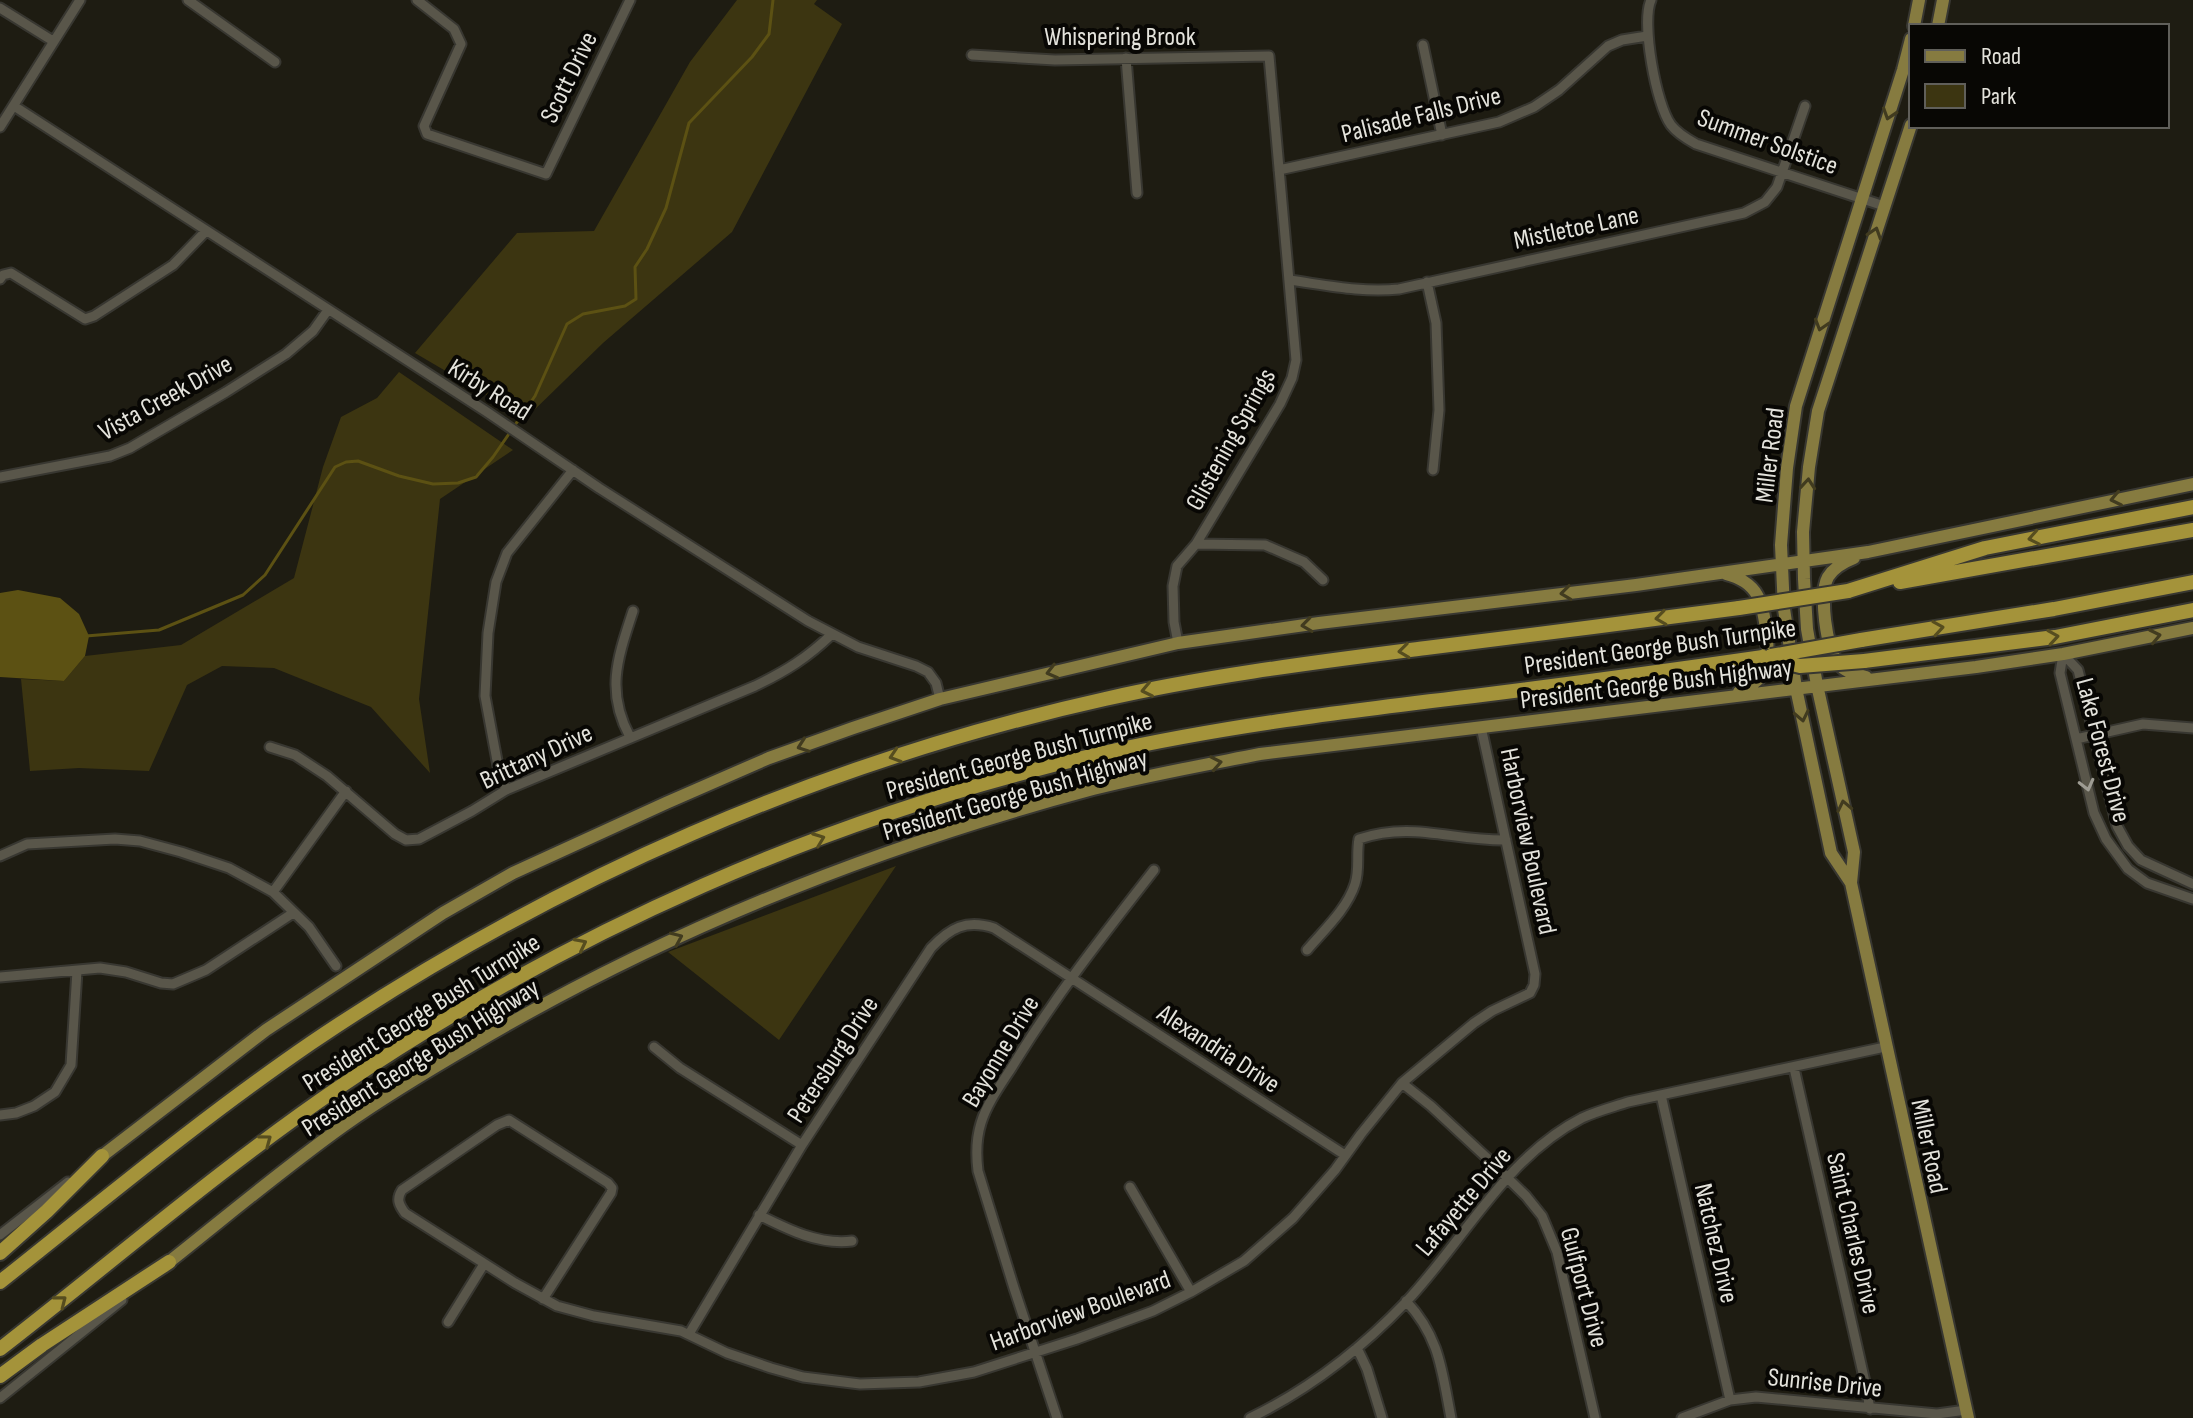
<svg xmlns="http://www.w3.org/2000/svg" width="2193" height="1418" font-family="'Sofia Sans Condensed',sans-serif">
	<style>
		.green { fill: #3c3511 }
		.water { fill: #5c5113 }
		.lines { fill: none; stroke-linecap: round; stroke-linejoin: round }
		.stream { stroke: #5c5113; stroke-width: 3 }
		.minor-casing { stroke: #383731; stroke-width: 13 }
		.major-casing { stroke: #383731; stroke-width: 16 }
		.highway-casing { stroke: #383731; stroke-width: 18 }
		.minor { stroke: #59564a; stroke-width: 9 }
		.major { stroke: #867b40; stroke-width: 12 }
		.highway { stroke: #a4933a; stroke-width: 14 }
		.highway-bridge-casing { stroke: #383731; stroke-width: 18; stroke-linecap: butt }
		.highway-bridge { stroke: #a4933a; stroke-width: 14 }
		.oneway { stroke: #413b1f }
		.oneway2 { stroke: #564d1f }
		.oneway3 { stroke: #9e9c93 }
		.labels { text-anchor: middle; stroke-width: 8; stroke-linejoin: round; paint-order: stroke }
		.street-label { font-size: 26px; fill: #e4e3dc; stroke: #080704 }
	</style>
	<rect width="100%" height="100%" fill="#1e1c12"/>
	<!-- green -->
	<path class="green" d="M 737,0 L 817,0 L 814,4 L 842,24 L 732,232 L 603,343 L 526,418 L 415,353 L 517,233 L 594,231 L 690,62 Z
		M 399,372 L 513,450 L 440,499 L 419,699 L 430,773 L 371,707 L 274,668 L 222,666 L 187,685 L 149,771 L 79,768 L 30,771 L 21,679 L 64,681 L 85,656 L 181,645 L 294,578 L 323,467 L 341,417 L 377,398 Z
		M 896,866 L 779,1040 L 668,952 Z"/>
	<!-- water -->
	<path class="water" d="M 18,590 L 60,598 L 79,614 L 89,636 L 85,656 L 64,681 L 0,677 L 0,593 Z"/>
	<g class="lines">
		<!-- stream -->
		<path class="stream" d="M 86,636 L 159,630 L 243,595 L 265,575 L 335,467 L 346,462 L 358,461 L 399,476 L 433,484 L 458,483 L 476,477 L 493,457 L 535,396 L 567,324 L 583,314 L 625,306 L 636,299 L 635,267 L 647,249 L 666,208 L 689,123 L 752,57 L 769,34 L 773,0"/>
		<defs>
			<path id="minor" d="M 188,0 L 275,62
				M 417,0 L 454,29 L 461,44 L 424,126 L 427,134 L 546,174 L 630,0
				M 1651,0 C 1641,22 1656,105 1671,125 C 1677,133 1687,139 1696,144 L 1884,206
				M 0,8 L 53,41
				M 1423,45 L 1442,135
				M 972,55 L 1055,60 L 1269,56 L 1296,360 L 1292,378 L 1280,404 L 1196,544 L 1177,566 L 1173,586 L 1174,622 L 1178,643
				M 1126,58 L 1137,193
				M 14,106 L 487,412 L 599,488 L 808,621 L 858,647 L 916,666 L 928,672 L 936,683 L 940,699
				M 0,127 L 80,0
				M 1279,170 L 1499,122 L 1534,107 L 1559,90 L 1608,46 L 1622,40 L 1647,36
				M 0,279 L 3,275 L 11,273 L 85,319 L 94,316 L 173,265 L 206,231
				M 1289,280 C 1326,285 1362,293 1399,289 L 1744,213 L 1765,202 L 1777,187 L 1805,106
				M 1427,282 L 1436,323 L 1439,410 L 1433,470
				M 0,477 L 110,456 L 130,448 L 226,392 L 286,354 L 313,331 L 328,310
				M 1196,544 L 1265,545 L 1304,562 L 1323,580
				M 2063,654 L 2060,673 L 2094,813 L 2106,839 L 2128,869 L 2147,883 L 2193,899
				M 2063,654 L 2078,670 L 2117,826 L 2128,846 L 2141,860 L 2193,884
				M 630,737 C 605,691 618,657 633,611
				M 2076,739 L 2143,724 L 2193,728
				M 270,747 L 295,755 L 327,776 L 395,834 L 406,840 L 419,839 L 472,811 L 506,790 L 755,686 C 786,671 807,658 832,634
				M 506,790 L 498,766 L 485,696 L 488,633 L 496,582 L 507,553 L 573,470
				M 0,856 L 27,844 L 115,839 L 140,841 L 181,852 L 229,868 L 273,892 L 309,927 L 336,966
				M 273,892 L 346,791
				M 1307,950 C 1324,930 1347,909 1355,884 C 1360,869 1356,854 1359,839 C 1412,821 1453,841 1506,840
				M 0,977 L 100,968 L 126,972 L 161,983 L 173,984 L 206,970 L 293,913
				M 654,1047 L 680,1068 L 802,1145
				M 1794,1068 L 1865,1382 L 1870,1409
				M 1402,1083 L 1431,1106 L 1486,1157 L 1526,1196 L 1542,1216 L 1557,1252 L 1595,1418
				M 1661,1095 L 1730,1400
				M 0,1115 L 16,1113 L 34,1106 L 55,1092 L 71,1065 L 77,971
				M 1130,1187 L 1191,1292
				M 759,1215 C 789,1230 819,1245 852,1241
				M 0,1235 L 68,1182
				M 543,1299 L 611,1193 L 612,1188 L 608,1183 L 509,1120 L 497,1125 L 402,1190 C 396,1199 399,1205 405,1213 L 515,1283 L 557,1306 L 594,1316 L 681,1331 L 727,1353 L 771,1368 L 803,1377 L 860,1384 L 919,1382 L 974,1372 L 1077,1339 L 1153,1311 L 1191,1292 L 1244,1261 L 1293,1218 L 1335,1170 L 1361,1134 L 1402,1083 L 1474,1023 L 1492,1011 L 1530,993 L 1534,985 L 1535,974 L 1481,727
				M 1406,1301 C 1440,1337 1442,1372 1451,1418
				M 448,1322 L 484,1264
				M 689,1334 L 802,1145 L 931,948 C 950,928 966,919 994,928 L 1345,1155
				M 1357,1348 L 1367,1369 L 1382,1418
				M 0,1398 L 122,1300
				M 1057,1418 L 1014,1288 L 978,1171 C 976,1155 976,1139 981,1123 C 988,1100 1005,1079 1017,1059 C 1059,991 1105,933 1154,870
				M 1250,1418 C 1308,1390 1361,1349 1406,1302 C 1464,1241 1504,1158 1582,1118 C 1597,1111 1613,1107 1628,1102 L 1885,1047
				M 1682,1418 L 1730,1400 L 1756,1397 L 1937,1414 L 1966,1410"/>
			<path id="major" d="M 1914,26 L 1919,0
				M 1938,26 L 1943,0
				M 1911,125 L 1818,411 L 1809,467 L 1803,532 L 1804,579 L 1807,629 L 1817,685 L 1854,852 L 1851,883 L 1968,1418
				M 1854,558 C 1844,562 1834,567 1828,577 C 1819,593 1826,649 1838,663 C 1845,672 1855,674 1866,677
				M 1726,574 C 1738,577 1751,584 1757,595 C 1765,609 1772,658 1764,672 C 1759,681 1748,687 1739,692
				M 1851,883 L 1831,853 L 1796,688 L 1784,609 L 1781,545 L 1787,468 L 1796,406 L 1903,70 L 1911,39
				M 102,1156 L 266,1030 L 443,913 L 513,873 L 666,803 L 769,758 L 853,728 L 940,699 L 1178,643 L 1319,623 L 1636,585 L 1868,552 L 2193,484
				M 169,1262 C 227,1216 283,1169 343,1126 C 384,1097 429,1070 472,1045 C 665,931 876,847 1093,789 C 1148,775 1204,765 1260,754 L 1976,667 L 2063,654 L 2193,628"/>
			<path id="highway" d="M 1900,582 L 2193,530
				M 1848,591 L 1985,548 L 2193,507
				M 1861,640 L 2054,609 L 2193,582
				M 1864,661 L 2055,637 L 2193,610
				M 0,1253 L 47,1211 L 102,1156
				M 0,1282 C 102,1201 203,1117 311,1043 C 552,880 821,762 1105,699 C 1211,675 1318,662 1426,648 C 1530,635 1635,622 1739,608
				M 0,1349 C 112,1262 221,1168 338,1088 C 569,931 828,816 1099,754 C 1223,726 1348,711 1474,696 C 1570,684 1666,671 1763,657
				M 0,1376 L 42,1345 L 169,1262"/>
		</defs>
		<!-- minor casing -->
		<use href="#minor" class="minor-casing"/>
		<!-- major casing -->
		<use href="#major" class="major-casing"/>
		<!-- highway casing -->
		<use href="#highway" class="highway-casing"/>
		<!-- minor -->
		<use href="#minor" class="minor"/>
		<!-- major -->
		<use href="#major" class="major"/>
		<!-- highway -->
		<use href="#highway" class="highway"/>
		<defs>
			<path id="highway-bridge" d="M 1739,608 L 1848,591
				M 1771,656 L 1861,640
				M 1763,657 L 1800,666 L 1864,661"/>
		</defs>
		<!-- highway-bridge casing -->
		<use href="#highway-bridge" class="highway-bridge-casing"/>
		<!-- highway-bridge -->
		<use href="#highway-bridge" class="highway-bridge"/>
	</g>
	<!-- one-way arrows -->
	<defs><path id="oneway-chevron" d="M-2-3.5L2.5 0L-2 3.5" fill="none" stroke-width="1.6" stroke-linecap="round" stroke-linejoin="round" transform="scale(2)"/></defs>
	<g class="oneway">
		<use href="#oneway-chevron" transform="translate(1889 114) rotate(108)"/>
		<use href="#oneway-chevron" transform="translate(1875 233) rotate(-72)"/>
		<use href="#oneway-chevron" transform="translate(1821 325) rotate(107)"/>
		<use href="#oneway-chevron" transform="translate(1808 484) rotate(-85)"/>
		<use href="#oneway-chevron" transform="translate(2116 499) rotate(168)"/>
		<use href="#oneway-chevron" transform="translate(1566 593) rotate(173)"/>
		<use href="#oneway-chevron" transform="translate(1307 625) rotate(172)"/>
		<use href="#oneway-chevron" transform="translate(2155 636) rotate(-12)"/>
		<use href="#oneway-chevron" transform="translate(1052 672) rotate(166)"/>
		<use href="#oneway-chevron" transform="translate(1802 716) rotate(78)"/>
		<use href="#oneway-chevron" transform="translate(803 746) rotate(160)"/>
		<use href="#oneway-chevron" transform="translate(1216 763) rotate(-11)"/>
		<use href="#oneway-chevron" transform="translate(1844 806) rotate(-102)"/>
		<use href="#oneway-chevron" transform="translate(677 938) rotate(-24)"/>
	</g>
	<g class="oneway2">
		<use href="#oneway-chevron" transform="translate(2034 538) rotate(169)"/>
		<use href="#oneway-chevron" transform="translate(1661 618) rotate(172)"/>
		<use href="#oneway-chevron" transform="translate(1938 628) rotate(-9)"/>
		<use href="#oneway-chevron" transform="translate(2053 637) rotate(-9)"/>
		<use href="#oneway-chevron" transform="translate(1404 651) rotate(173)"/>
		<use href="#oneway-chevron" transform="translate(1147 690) rotate(168)"/>
		<use href="#oneway-chevron" transform="translate(895 756) rotate(162)"/>
		<use href="#oneway-chevron" transform="translate(819 839) rotate(-21)"/>
		<use href="#oneway-chevron" transform="translate(581 944) rotate(-27)"/>
		<use href="#oneway-chevron" transform="translate(266 1140) rotate(-37)"/>
		<use href="#oneway-chevron" transform="translate(61 1301) rotate(-38)"/>
	</g>
	<use class="oneway3" href="#oneway-chevron" transform="translate(2087 785) rotate(76)"/>
	<g class="labels">
		<!-- street labels -->
		<g class="street-label">
			<text x="1120" y="45">Whispering Brook</text>
			<text transform="translate(568 77) rotate(-64)" y="9">Scott Drive</text>
			<text transform="translate(1421 114) rotate(-14)" y="9">Palisade Falls Drive</text>
			<text transform="translate(1768 141) rotate(20)" y="9">Summer Solstice</text>
			<text transform="translate(1576 227) rotate(-12)" y="9">Mistletoe Lane</text>
			<text transform="translate(490 389) rotate(32)" y="9">Kirby Road</text>
			<text transform="translate(165 397) rotate(-29)" y="9">Vista Creek Drive</text>
			<text transform="translate(1230 439) rotate(-61)" y="9">Glistening Springs</text>
			<text transform="translate(1769 455) rotate(-83)" y="9">Miller Road</text>
			<text transform="translate(1660 646) rotate(-8)" y="9">President George Bush Turnpike</text>
			<text transform="translate(1656 683) rotate(-7)" y="9">President George Bush Highway</text>
			<text transform="translate(2104 750) rotate(75)" y="9">Lake Forest Drive</text>
			<text transform="translate(1019 755) rotate(-15)" y="9">President George Bush Turnpike</text>
			<text transform="translate(536 756) rotate(-25)" y="9">Brittany Drive</text>
			<text transform="translate(1015 794) rotate(-16)" y="9">President George Bush Highway</text>
			<text transform="translate(1529 841) rotate(78)" y="9">Harborview Boulevard</text>
			<text transform="translate(421 1012) rotate(-32)" y="9">President George Bush Turnpike</text>
			<text transform="translate(1219 1048) rotate(33)" y="9">Alexandria Drive</text>
			<text transform="translate(1000 1051) rotate(-59)" y="9">Bayonne Drive</text>
			<text transform="translate(420 1057) rotate(-32)" y="9">President George Bush Highway</text>
			<text transform="translate(832 1059) rotate(-57)" y="9">Petersburg Drive</text>
			<text transform="translate(1930 1146) rotate(78)" y="9">Miller Road</text>
			<text transform="translate(1463 1201) rotate(-50)" y="9">Lafayette Drive</text>
			<text transform="translate(1854 1233) rotate(77)" y="9">Saint Charles Drive</text>
			<text transform="translate(1717 1243) rotate(77)" y="9">Natchez Drive</text>
			<text transform="translate(1585 1287) rotate(75)" y="9">Gulfport Drive</text>
			<text transform="translate(1080 1310) rotate(-20)" y="9">Harborview Boulevard</text>
			<text transform="translate(1825 1382) rotate(6)" y="9">Sunrise Drive</text>
		</g>
	</g>
	<!-- legend -->
	<rect x="1909" y="24" width="260" height="104" fill="#080704" stroke="#605f5a" stroke-width="2"/>
	<rect x="1925" y="50" width="40" height="12" fill="#867b40" stroke="#605f5a" stroke-width="2"/>
	<text x="1981" y="64" font-size="24" fill="#e4e3dc">Road</text>
	<rect x="1925" y="84" width="40" height="24" fill="#3c3511" stroke="#605f5a" stroke-width="2"/>
	<text x="1981" y="104" font-size="24" fill="#e4e3dc">Park</text>
</svg>
